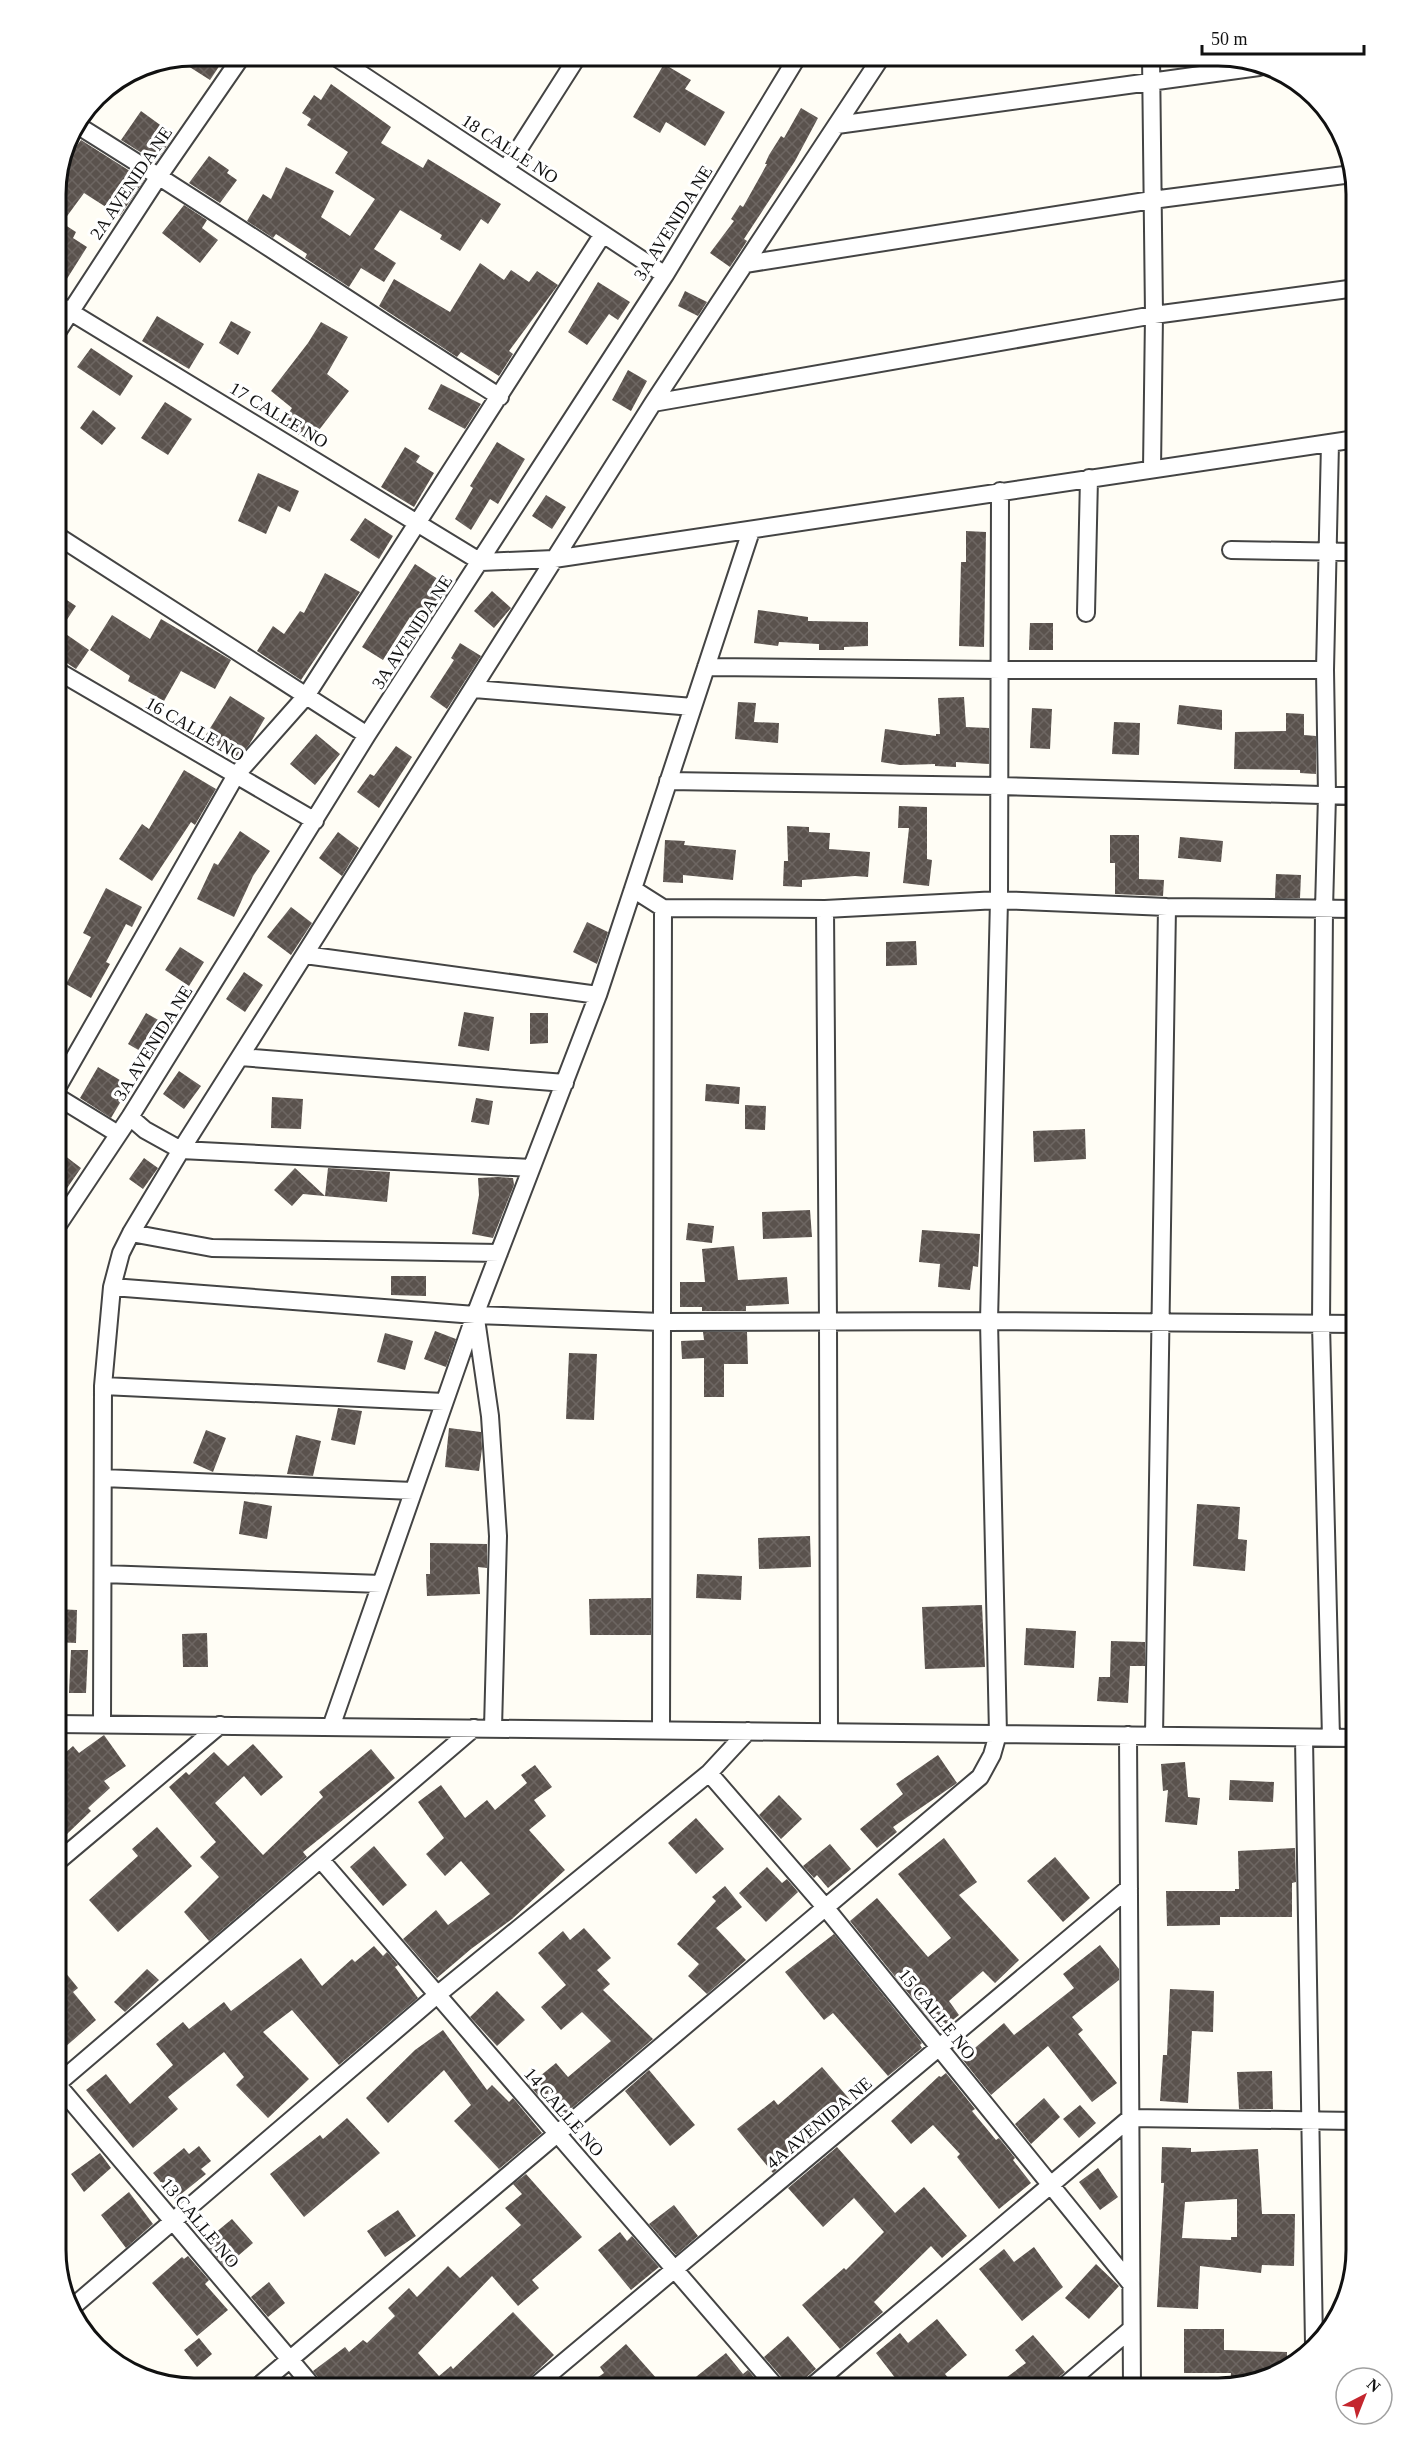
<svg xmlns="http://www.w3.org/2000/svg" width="1412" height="2444" font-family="Georgia,serif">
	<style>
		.building { fill: url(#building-cross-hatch); fill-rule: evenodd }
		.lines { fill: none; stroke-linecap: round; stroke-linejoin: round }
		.street-casing { stroke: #444; stroke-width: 20 }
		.street { stroke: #fff; stroke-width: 16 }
		.labels { text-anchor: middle; stroke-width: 6; stroke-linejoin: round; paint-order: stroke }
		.street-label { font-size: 18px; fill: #111; stroke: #fff }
		.rim { fill: none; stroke: #111; stroke-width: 3 }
	</style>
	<defs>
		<pattern id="building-cross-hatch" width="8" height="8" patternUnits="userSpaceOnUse" patternTransform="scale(1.5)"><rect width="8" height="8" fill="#5a524d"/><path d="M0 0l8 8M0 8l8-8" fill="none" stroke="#6d6662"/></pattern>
	</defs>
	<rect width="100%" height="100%" fill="#fffdf5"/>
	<!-- building -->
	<path class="building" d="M 194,56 L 226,56 L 210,80 L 177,59 Z
		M 664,64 L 691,80 L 685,89 L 725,112 L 705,146 L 666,122 L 660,133 L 633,117 Z
		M 331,84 L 391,127 L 381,143 L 423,168 L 428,159 L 501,204 L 488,224 L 481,219 L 460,251 L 440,239 L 442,235 L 400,210 L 374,249 L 396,263 L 384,282 L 361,268 L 349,287 L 305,258 L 307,254 L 276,234 L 273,238 L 247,221 L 263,194 L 271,199 L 286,167 L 334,191 L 321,217 L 350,236 L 375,199 L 335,173 L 348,152 L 307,125 L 311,119 L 302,113 L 314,95 L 321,100 Z
		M 801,108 L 818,118 L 795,161 L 744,239 L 747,241 L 730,267 L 710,253 L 734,221 L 731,219 L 740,205 L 743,207 L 767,164 L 765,164 L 769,155 L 781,136 L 784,138 Z
		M 141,111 L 174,135 L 156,162 L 121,140 Z
		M 81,140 L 144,180 L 120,216 L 84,193 L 62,223 L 76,232 L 73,238 L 87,247 L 58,293 L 56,293 L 56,185 L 59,170 Z
		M 209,156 L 229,170 L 227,173 L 237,180 L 220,203 L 189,183 Z
		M 184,205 L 207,220 L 202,228 L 218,240 L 200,263 L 162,233 Z
		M 480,263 L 504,280 L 511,270 L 529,282 L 537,271 L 558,285 L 509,351 L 513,354 L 499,376 L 461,352 L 457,357 L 379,306 L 394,279 L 450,312 Z
		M 598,282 L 630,302 L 618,320 L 609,314 L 587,345 L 568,332 Z
		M 685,291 L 707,302 L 698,316 L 678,306 Z
		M 157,316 L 204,344 L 189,369 L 142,341 Z
		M 231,321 L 251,332 L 238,355 L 219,343 Z
		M 321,322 L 348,337 L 327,374 L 349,391 L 309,443 L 282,422 L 292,408 L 271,391 L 308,343 Z
		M 91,348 L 133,376 L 120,396 L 77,367 Z
		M 628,370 L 647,381 L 631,411 L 612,400 Z
		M 441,384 L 481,404 L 465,429 L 428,409 Z
		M 165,402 L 192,419 L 168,455 L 141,438 Z
		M 93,410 L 116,428 L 102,445 L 80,428 Z
		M 497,442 L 525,459 L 498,504 L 490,499 L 471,530 L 455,519 L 473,488 L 470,486 Z
		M 405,447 L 420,456 L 416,462 L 434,473 L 414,507 L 381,487 Z
		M 258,473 L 299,491 L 290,512 L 278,506 L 266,534 L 238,521 Z
		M 546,495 L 566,507 L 552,529 L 532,516 Z
		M 365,518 L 393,536 L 379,559 L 350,540 Z
		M 966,531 L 986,532 L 984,647 L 959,646 L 961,562 L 966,562 Z
		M 415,564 L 450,587 L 425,627 L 410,617 L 383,660 L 362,647 Z
		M 325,573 L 360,592 L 301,680 L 257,651 L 273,626 L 284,634 L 300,611 L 304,613 Z
		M 492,591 L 511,608 L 494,628 L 474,611 Z
		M 56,593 L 76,606 L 60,630 L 89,650 L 76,669 L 56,656 Z
		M 758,610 L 808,617 L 808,621 L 868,622 L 868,646 L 844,647 L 844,650 L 819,650 L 819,644 L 779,642 L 778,646 L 754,643 Z
		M 112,615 L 150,639 L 161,619 L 231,660 L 215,689 L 181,671 L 164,701 L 128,681 L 130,676 L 90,650 Z
		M 1030,623 L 1053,623 L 1053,650 L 1029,650 Z
		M 460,643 L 481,656 L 447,709 L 430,697 L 454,660 L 451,658 Z
		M 230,696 L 265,718 L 249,745 L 237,759 L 204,738 Z
		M 964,697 L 966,727 L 989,728 L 989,764 L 956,762 L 956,767 L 935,766 L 935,764 L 900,765 L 881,762 L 885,729 L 936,736 L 936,734 L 940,734 L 938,698 Z
		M 738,702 L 756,703 L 754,722 L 779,723 L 778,743 L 735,739 Z
		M 1179,705 L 1222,710 L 1222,730 L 1177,724 Z
		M 1032,708 L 1052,709 L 1050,749 L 1030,748 Z
		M 1286,713 L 1304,714 L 1304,735 L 1316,736 L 1316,774 L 1300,773 L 1300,770 L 1234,769 L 1235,732 L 1286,731 Z
		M 1114,722 L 1140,723 L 1139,755 L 1112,754 Z
		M 316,734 L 340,754 L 315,785 L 290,764 Z
		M 396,746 L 412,757 L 379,808 L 357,792 L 370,774 L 374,776 Z
		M 184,770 L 216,789 L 195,825 L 191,822 L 152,881 L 119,859 L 142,824 L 149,829 Z
		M 899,806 L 927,807 L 927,859 L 932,860 L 929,886 L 903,883 L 909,828 L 898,828 Z
		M 787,826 L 809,827 L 809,832 L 830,833 L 829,849 L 870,852 L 868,877 L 855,876 L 802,880 L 802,887 L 783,886 L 784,861 L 788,861 Z
		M 240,831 L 270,851 L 253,876 L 234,917 L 197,899 L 214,863 L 218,865 Z
		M 338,832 L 359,848 L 342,876 L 319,858 Z
		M 1110,835 L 1139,835 L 1139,879 L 1164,880 L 1163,896 L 1115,894 L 1115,863 L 1110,863 Z
		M 1180,837 L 1223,841 L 1221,862 L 1178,858 Z
		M 665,840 L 685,841 L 684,845 L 736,850 L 733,880 L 683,875 L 683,883 L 663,882 Z
		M 1276,874 L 1301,875 L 1300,898 L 1275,898 Z
		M 106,888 L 142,907 L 132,927 L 126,924 L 106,962 L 110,964 L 91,998 L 66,984 L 91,937 L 83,933 Z
		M 291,907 L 312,923 L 291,955 L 267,937 Z
		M 587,922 L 608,932 L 597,964 L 573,952 Z
		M 916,941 L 917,965 L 886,966 L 886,942 Z
		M 180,947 L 204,962 L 189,986 L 165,970 Z
		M 244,972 L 263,985 L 245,1012 L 226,999 Z
		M 464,1012 L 494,1017 L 489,1051 L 458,1046 Z
		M 146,1013 L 167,1025 L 149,1056 L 128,1044 Z
		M 530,1013 L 548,1013 L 548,1043 L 530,1044 Z
		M 98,1067 L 130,1086 L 111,1118 L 80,1098 Z
		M 179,1071 L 201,1086 L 184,1109 L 163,1094 Z
		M 706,1084 L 740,1087 L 739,1104 L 705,1101 Z
		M 272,1097 L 303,1099 L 301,1129 L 271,1128 Z
		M 476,1098 L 493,1101 L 489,1125 L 471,1122 Z
		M 745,1105 L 766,1106 L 765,1130 L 745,1129 Z
		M 1085,1129 L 1086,1159 L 1034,1162 L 1033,1131 Z
		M 56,1149 L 81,1168 L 56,1204 Z
		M 144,1158 L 158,1168 L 143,1189 L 129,1179 Z
		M 295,1168 L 325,1196 L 328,1168 L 390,1172 L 387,1202 L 303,1194 L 292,1206 L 274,1190 Z
		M 498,1177 L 513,1178 L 514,1185 L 493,1238 L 472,1234 L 479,1195 L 478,1178 Z
		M 810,1210 L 812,1237 L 763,1239 L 762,1212 Z
		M 688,1223 L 714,1226 L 712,1243 L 686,1240 Z
		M 922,1230 L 980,1234 L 978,1267 L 973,1266 L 970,1290 L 938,1287 L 940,1264 L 919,1262 Z
		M 734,1246 L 738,1280 L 787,1277 L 789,1304 L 746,1306 L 746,1311 L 702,1311 L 702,1307 L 680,1307 L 680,1282 L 705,1282 L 702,1249 Z
		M 391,1276 L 426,1276 L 426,1296 L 391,1295 Z
		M 435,1331 L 456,1339 L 446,1367 L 424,1359 Z
		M 703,1332 L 747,1332 L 748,1364 L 724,1364 L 724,1397 L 704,1397 L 704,1358 L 682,1359 L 681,1341 L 704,1340 Z
		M 385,1333 L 413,1341 L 405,1370 L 377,1362 Z
		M 569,1353 L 597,1354 L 594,1420 L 566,1419 Z
		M 338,1408 L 362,1411 L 355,1445 L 331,1440 Z
		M 449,1428 L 481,1432 L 482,1449 L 479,1471 L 445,1467 Z
		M 206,1430 L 226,1438 L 213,1472 L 193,1463 Z
		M 296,1435 L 321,1441 L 313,1476 L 287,1474 Z
		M 244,1501 L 272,1506 L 267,1539 L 239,1534 Z
		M 1197,1504 L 1240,1507 L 1238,1539 L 1247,1540 L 1245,1571 L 1193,1566 Z
		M 810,1536 L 811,1567 L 759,1569 L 758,1538 Z
		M 430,1543 L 487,1544 L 487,1568 L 478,1567 L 480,1594 L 427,1596 L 426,1574 L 430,1574 Z
		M 697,1574 L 742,1576 L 741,1600 L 696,1598 Z
		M 651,1598 L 651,1635 L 590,1635 L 589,1599 Z
		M 982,1605 L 985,1667 L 925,1669 L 922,1607 Z
		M 56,1609 L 77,1610 L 76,1643 L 56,1642 Z
		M 1026,1628 L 1076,1631 L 1074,1668 L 1024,1665 Z
		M 207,1633 L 208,1667 L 183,1667 L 182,1634 Z
		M 1111,1641 L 1145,1642 L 1145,1666 L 1130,1666 L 1128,1703 L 1097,1701 L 1099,1677 L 1110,1677 Z
		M 71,1650 L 88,1650 L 86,1693 L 69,1693 Z
		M 104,1735 L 126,1766 L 104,1781 L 110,1788 L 88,1808 L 91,1811 L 67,1834 L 56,1822 L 56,1785 L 65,1776 L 56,1765 L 56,1761 L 73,1746 L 79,1753 Z
		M 253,1744 L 283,1777 L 261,1796 L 244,1776 L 215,1803 L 263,1855 L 323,1797 L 319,1792 L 371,1749 L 395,1778 L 303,1852 L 307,1857 L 209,1941 L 184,1912 L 219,1877 L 200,1857 L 216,1842 L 169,1787 L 186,1772 L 189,1775 L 214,1752 L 228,1766 Z
		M 938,1755 L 957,1783 L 893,1827 L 897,1832 L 877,1848 L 860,1829 L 903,1794 L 896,1784 Z
		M 1185,1762 L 1188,1797 L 1200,1798 L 1197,1825 L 1165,1822 L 1168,1790 L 1163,1791 L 1161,1764 Z
		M 535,1765 L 552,1787 L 534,1800 L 546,1816 L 529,1830 L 565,1870 L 512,1919 L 471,1949 L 437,1978 L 403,1939 L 436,1910 L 448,1925 L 490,1894 L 461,1861 L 445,1876 L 426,1854 L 444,1838 L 418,1802 L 441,1785 L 465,1818 L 487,1800 L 495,1810 L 527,1783 L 521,1775 Z
		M 1230,1780 L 1274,1782 L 1273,1802 L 1229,1800 Z
		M 779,1795 L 802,1819 L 781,1839 L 759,1815 Z
		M 696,1818 L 724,1849 L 696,1874 L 668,1843 Z
		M 157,1827 L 192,1866 L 118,1932 L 89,1900 L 138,1856 L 132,1849 Z
		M 944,1838 L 977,1882 L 959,1895 L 1019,1960 L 995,1983 L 983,1971 L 949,2001 L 959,2015 L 939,2031 L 850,1921 L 877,1898 L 928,1957 L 951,1938 L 898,1874 Z
		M 830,1844 L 851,1869 L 828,1888 L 817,1875 L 814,1878 L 803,1866 Z
		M 374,1846 L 407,1885 L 383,1906 L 350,1867 Z
		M 1295,1848 L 1296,1882 L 1292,1883 L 1292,1917 L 1220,1917 L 1220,1925 L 1167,1926 L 1166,1891 L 1235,1891 L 1235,1889 L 1239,1889 L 1238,1851 Z
		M 1055,1857 L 1090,1898 L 1063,1922 L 1027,1881 Z
		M 767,1867 L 782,1883 L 787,1879 L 798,1892 L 766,1922 L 739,1893 Z
		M 725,1886 L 742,1907 L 716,1928 L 746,1960 L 707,1994 L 688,1976 L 699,1964 L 677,1944 L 716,1901 L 712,1897 Z
		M 584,1928 L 611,1958 L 597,1970 L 610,1984 L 603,1990 L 653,2039 L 559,2119 L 529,2085 L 556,2063 L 568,2077 L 611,2041 L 582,2012 L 561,2030 L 541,2007 L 566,1985 L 538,1953 L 563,1931 L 570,1940 Z
		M 834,1934 L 922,2043 L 920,2045 L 922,2048 L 888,2076 L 833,2013 L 824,2020 L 785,1972 Z
		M 1100,1945 L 1119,1969 L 1119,1980 L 1072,2017 L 1083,2030 L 1078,2034 L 1117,2083 L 1092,2102 L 1048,2046 L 991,2095 L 962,2059 L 1004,2023 L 1014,2035 L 1074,1988 L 1063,1974 Z
		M 374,1946 L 383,1956 L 387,1952 L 398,1965 L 395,1967 L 418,1998 L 339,2065 L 292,2010 L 263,2032 L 309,2079 L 268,2118 L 236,2085 L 244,2077 L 224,2052 L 168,2097 L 178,2109 L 133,2148 L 86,2090 L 106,2074 L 130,2104 L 173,2065 L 156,2044 L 183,2022 L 189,2029 L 224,2002 L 231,2011 L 301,1958 L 322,1986 L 352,1959 L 355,1962 Z
		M 147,1969 L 159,1980 L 125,2012 L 114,2002 Z
		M 56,1972 L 60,1977 L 65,1972 L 78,1988 L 73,1992 L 96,2020 L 56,2055 Z
		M 1170,1989 L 1214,1991 L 1213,2032 L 1192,2031 L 1188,2103 L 1160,2101 L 1163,2055 L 1167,2055 Z
		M 497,1991 L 525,2020 L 497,2046 L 470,2017 Z
		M 443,2030 L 487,2090 L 492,2085 L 509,2102 L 513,2098 L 542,2133 L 499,2169 L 454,2121 L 471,2105 L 444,2070 L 388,2123 L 366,2098 L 415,2050 Z
		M 822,2067 L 851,2101 L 820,2127 L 823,2131 L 773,2173 L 737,2129 L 774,2100 L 778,2105 Z
		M 649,2070 L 695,2125 L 670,2146 L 625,2091 Z
		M 1272,2071 L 1273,2109 L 1239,2109 L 1237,2072 Z
		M 946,2073 L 975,2109 L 972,2111 L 996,2140 L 999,2138 L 1015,2158 L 1013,2160 L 1031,2183 L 999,2209 L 957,2157 L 960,2154 L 933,2125 L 911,2144 L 891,2121 L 939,2076 L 941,2077 Z
		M 1044,2098 L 1060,2117 L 1031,2144 L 1015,2124 Z
		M 1080,2105 L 1096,2123 L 1079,2138 L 1063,2119 Z
		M 347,2118 L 380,2153 L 304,2217 L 270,2174 L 320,2135 L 323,2139 Z
		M 199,2146 L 211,2161 L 201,2169 L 206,2174 L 175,2199 L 153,2173 L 184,2148 L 189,2154 Z
		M 837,2147 L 895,2213 L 924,2187 L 967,2236 L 942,2258 L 931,2246 L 874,2302 L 883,2312 L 840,2349 L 802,2305 L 844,2268 L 846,2270 L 884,2232 L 854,2198 L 823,2227 L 788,2188 Z
		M 1162,2147 L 1191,2148 L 1191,2152 L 1258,2149 L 1262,2214 L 1295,2214 L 1294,2266 L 1262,2265 L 1261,2273 L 1200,2266 L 1198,2309 L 1157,2307 L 1164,2183 L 1161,2183 ZM 1237,2199 L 1237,2237 L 1231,2237 L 1231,2240 L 1182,2238 L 1185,2202 Z
		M 100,2153 L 111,2168 L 84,2192 L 71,2174 Z
		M 1098,2168 L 1118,2197 L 1100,2210 L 1079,2182 Z
		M 526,2174 L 582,2237 L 532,2280 L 539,2288 L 518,2306 L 492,2276 L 418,2353 L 439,2376 L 451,2366 L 453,2369 L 513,2312 L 554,2355 L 519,2388 L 327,2388 L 313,2371 L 345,2347 L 349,2352 L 363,2340 L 367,2343 L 395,2316 L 388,2308 L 409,2288 L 417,2297 L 448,2266 L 460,2278 L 521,2225 L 505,2208 L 522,2194 L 513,2184 Z
		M 129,2192 L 153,2224 L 126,2248 L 101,2215 Z
		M 674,2205 L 698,2236 L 676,2255 L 649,2224 Z
		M 398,2210 L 416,2236 L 385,2257 L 367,2231 Z
		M 232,2219 L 253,2243 L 225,2267 L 204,2242 Z
		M 620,2232 L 627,2241 L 632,2236 L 659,2267 L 631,2290 L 598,2250 Z
		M 1034,2247 L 1063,2287 L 1022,2321 L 979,2269 L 1004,2249 L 1014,2262 Z
		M 188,2256 L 209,2280 L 205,2284 L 228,2310 L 197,2336 L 152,2283 L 182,2257 L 184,2259 Z
		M 1096,2264 L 1119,2286 L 1089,2319 L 1065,2298 Z
		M 269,2282 L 285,2303 L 268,2317 L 251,2297 Z
		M 937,2319 L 967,2355 L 945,2374 L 957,2388 L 903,2388 L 876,2353 L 900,2333 L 908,2343 Z
		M 1184,2329 L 1224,2329 L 1224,2350 L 1287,2352 L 1287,2368 L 1279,2374 L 1230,2386 L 1231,2373 L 1184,2373 Z
		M 1033,2335 L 1065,2372 L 1055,2380 L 1052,2388 L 992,2388 L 1026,2363 L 1015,2350 Z
		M 788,2336 L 816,2369 L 803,2380 L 800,2388 L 787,2388 L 785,2381 L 764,2357 Z
		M 199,2338 L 212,2354 L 197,2367 L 184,2350 Z
		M 626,2344 L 665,2388 L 582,2388 L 604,2373 L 600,2367 Z
		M 726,2353 L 743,2374 L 748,2370 L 763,2388 L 682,2388 Z"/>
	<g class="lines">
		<defs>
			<path id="street" d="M 334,56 L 665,275
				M 1151,56 L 1154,315 L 1152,469
				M 77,125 C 219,213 358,307 500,397
				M 837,125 L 1259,67
				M 506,169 L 578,56
				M 745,264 L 1152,200 L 1352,174
				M 56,303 L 481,562 L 554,559 L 1356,439
				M 56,334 L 159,176 L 242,56
				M 653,403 L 1154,315 L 1356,288
				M 1330,443 L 1325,670 L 1327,795 L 1324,909 L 1321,1324 L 1331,1738
				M 56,535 L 367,735
				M 1231,550 L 1356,552
				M 1086,613 L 1089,478
				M 706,667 L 1000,670 L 1325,670
				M 56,670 L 315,821
				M 474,689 L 693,707
				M 668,781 L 999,786 L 1356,796
				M 633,889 L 663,908 L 825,909 L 999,900 L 1167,907 L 1356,909
				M 825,909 L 828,1322 L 829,1732
				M 305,955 L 598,995
				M 240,1057 L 565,1083
				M 56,1090 L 236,775 L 306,696 L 603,234
				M 56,1096 L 118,1134
				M 130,1117 L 145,1130 L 181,1150 L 531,1168
				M 56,1228 L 130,1117 L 367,735 L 665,275 L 798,56
				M 131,1233 L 212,1248 L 499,1253
				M 112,1287 L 475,1315 L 662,1322 L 989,1321 L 1356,1324
				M 476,1319 L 490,1416 L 498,1536 L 493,1728
				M 103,1386 L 444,1402
				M 103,1478 L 413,1491
				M 103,1574 L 381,1584
				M 56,1724 L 1356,1738
				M 102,1724 L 103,1386 L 112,1287 L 121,1253 L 131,1233 L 181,1150 L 653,403 L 882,56
				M 331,1727 L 475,1315 L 598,995 L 751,531
				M 661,1730 L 663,908
				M 1128,1735 L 1132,2388
				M 1154,1736 L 1167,907
				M 1304,1738 L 1314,2344
				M 709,1773 L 825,1907 L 1131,2284
				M 321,1860 L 777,2388
				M 56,1863 L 220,1725
				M 56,2083 L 314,2388
				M 56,2085 L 474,1728
				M 69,2310 L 437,1995 L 709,1773 L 748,1731
				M 256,2388 L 980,1777 L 992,1755 L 998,1734 L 989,1321 L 999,900 L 1000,491
				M 533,2388 L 1129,1888
				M 810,2388 L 1130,2118 L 1356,2121
				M 1062,2388 L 1131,2329"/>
		</defs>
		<!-- street casing -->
		<use href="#street" class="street-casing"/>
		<!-- street -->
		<use href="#street" class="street"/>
	</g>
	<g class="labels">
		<!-- street labels -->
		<g class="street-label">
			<text transform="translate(510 149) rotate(33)" y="6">18 CALLE NO</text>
			<text transform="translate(131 183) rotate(-56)" y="6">2A AVENIDA NE</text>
			<text transform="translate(673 223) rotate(-58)" y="6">3A AVENIDA NE</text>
			<text transform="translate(279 415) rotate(31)" y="6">17 CALLE NO</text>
			<text transform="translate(412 632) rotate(-57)" y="6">3A AVENIDA NE</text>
			<text transform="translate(195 729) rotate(30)" y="6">16 CALLE NO</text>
			<text transform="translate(153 1043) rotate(-58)" y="6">3A AVENIDA NE</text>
			<text transform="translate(937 2014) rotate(51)" y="6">15 CALLE NO</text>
			<text transform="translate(564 2112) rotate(49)" y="6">14 CALLE NO</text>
			<text transform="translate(819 2123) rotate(-40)" y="6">4A AVENIDA NE</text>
			<text transform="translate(200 2223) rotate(50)" y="6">13 CALLE NO</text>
		</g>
	</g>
	<!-- crop -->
	<path d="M0 0H1412V2444H0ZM194 66H1218A128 128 0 0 1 1346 194V2250A128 128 0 0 1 1218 2378H194A128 128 0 0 1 66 2250V194A128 128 0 0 1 194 66Z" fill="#fff" fill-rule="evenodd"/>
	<path class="rim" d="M194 66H1218A128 128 0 0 1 1346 194V2250A128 128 0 0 1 1218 2378H194A128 128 0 0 1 66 2250V194A128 128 0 0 1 194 66Z"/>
	<!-- north arrow -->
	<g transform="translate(1364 2396) rotate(42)"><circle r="28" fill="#ffffff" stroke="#a0a0a0" stroke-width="1.5"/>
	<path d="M0-4.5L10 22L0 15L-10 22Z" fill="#c4262e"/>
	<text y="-9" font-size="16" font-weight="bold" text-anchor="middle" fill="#111111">N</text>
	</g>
	<!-- scale -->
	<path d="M1202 45v9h162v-9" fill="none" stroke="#111111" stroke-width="3"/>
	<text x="1211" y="45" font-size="18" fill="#111111" stroke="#ffffff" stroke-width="4.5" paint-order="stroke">50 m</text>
</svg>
